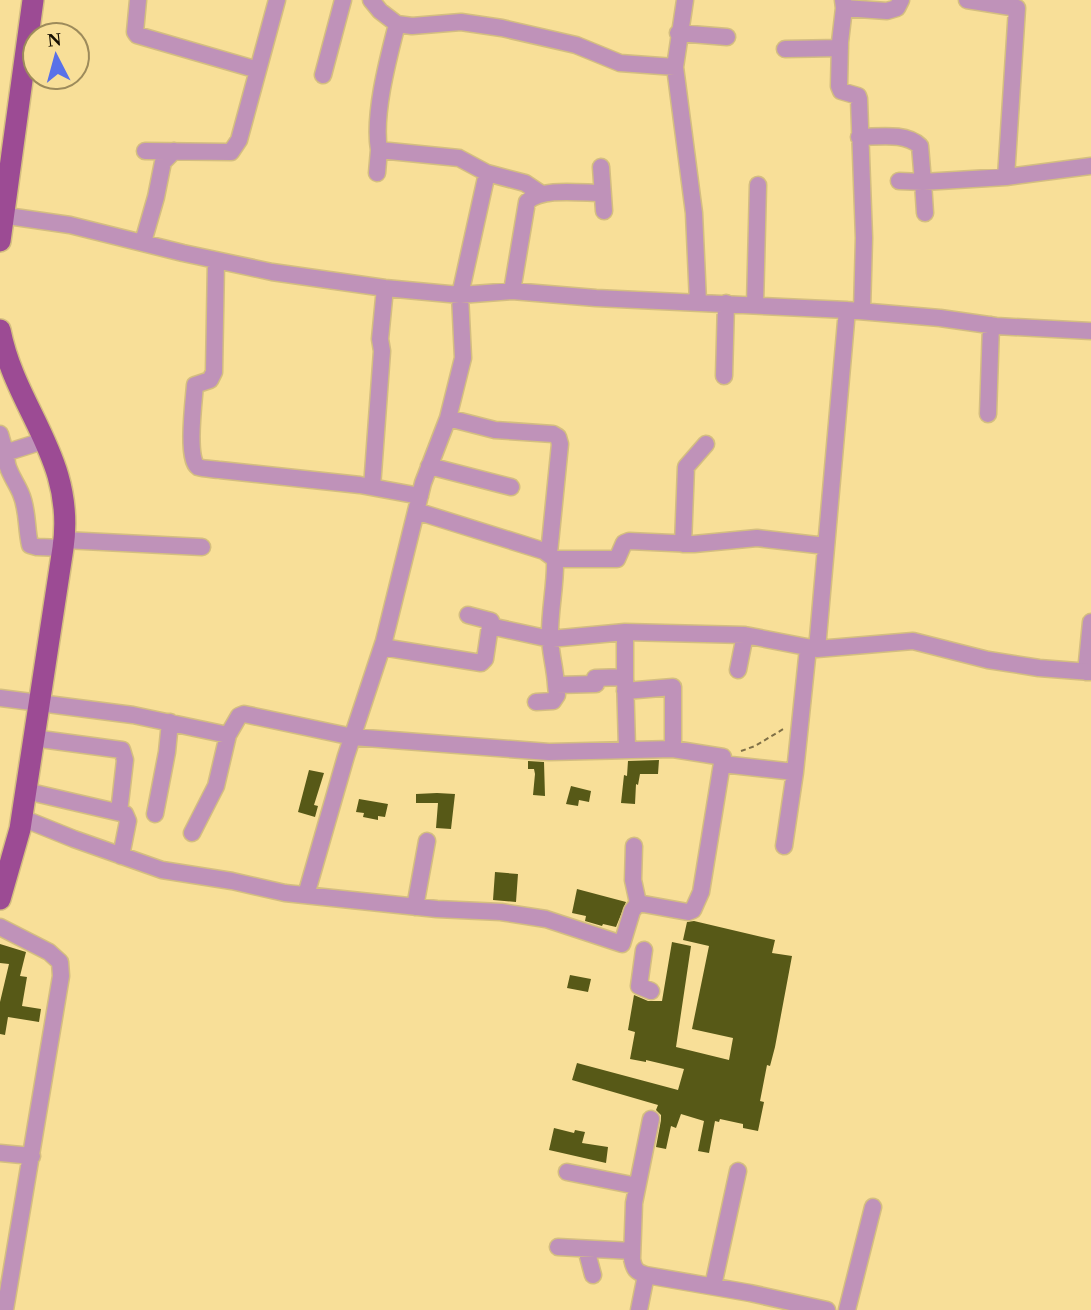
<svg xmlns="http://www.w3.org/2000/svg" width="1091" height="1310" font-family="Georgia,serif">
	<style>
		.building { fill: #575917 }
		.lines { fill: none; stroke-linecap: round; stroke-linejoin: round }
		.minor-casing { stroke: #d4be80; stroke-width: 19 }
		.major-casing { stroke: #d4be80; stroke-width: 24 }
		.path { stroke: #7f7047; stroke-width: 2; stroke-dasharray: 5 3.5; stroke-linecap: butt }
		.minor { stroke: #bf92b9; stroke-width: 16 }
		.major { stroke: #9c4b94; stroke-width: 21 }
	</style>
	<rect width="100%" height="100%" fill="#f8df98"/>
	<!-- building -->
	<path class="building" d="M 659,760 L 658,774 L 640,774 L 638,785 L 636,784 L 635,804 L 621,803 L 624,775 L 627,776 L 628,761 Z
		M 528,761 L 544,762 L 545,796 L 533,795 L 535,774 L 534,769 L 528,769 Z
		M 309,770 L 324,773 L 314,805 L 318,806 L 315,817 L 298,812 Z
		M 571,786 L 591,791 L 589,802 L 579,800 L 578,806 L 566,804 Z
		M 437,793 L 455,794 L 451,829 L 436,828 L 438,803 L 416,803 L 416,794 Z
		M 359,799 L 388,804 L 385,817 L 378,816 L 378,820 L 363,817 L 364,813 L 356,812 Z
		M 495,872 L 518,874 L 516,902 L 493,900 Z
		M 577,889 L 626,902 L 616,927 L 603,924 L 602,926 L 585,921 L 586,916 L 572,913 Z
		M 694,921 L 775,940 L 772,953 L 792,956 L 775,1047 L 770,1066 L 767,1065 L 760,1101 L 764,1102 L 758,1131 L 743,1128 L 743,1124 L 720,1119 L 719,1122 L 715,1121 L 709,1153 L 698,1151 L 704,1121 L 681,1114 L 676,1128 L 671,1126 L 666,1149 L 656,1147 L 661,1120 L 661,1115 L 656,1110 L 658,1105 L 572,1080 L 577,1063 L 678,1090 L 684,1069 L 646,1060 L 646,1062 L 630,1059 L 635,1032 L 628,1030 L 634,995 L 648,1001 L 662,1001 L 672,942 L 691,946 L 676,1047 L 729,1060 L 733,1038 L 692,1029 L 709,946 L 683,940 L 687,922 Z
		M 0,944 L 26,952 L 20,976 L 27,977 L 22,1006 L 41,1009 L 39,1022 L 8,1017 L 5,1035 L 0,1034 L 0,1002 L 9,964 L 0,963 Z
		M 570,975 L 591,979 L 588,992 L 567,988 Z
		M 554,1128 L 574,1133 L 575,1130 L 585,1132 L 582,1143 L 608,1147 L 606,1163 L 549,1150 Z"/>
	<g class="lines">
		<defs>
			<path id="minor" d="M 138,0 L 135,32 L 137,35 L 258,70 L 277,0
				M 371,0 L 380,11 L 397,24 L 412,26 L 461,22 L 502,28 L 576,45 L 620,63 L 675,67
				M 685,0 L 675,67 L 694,213 L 698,302
				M 843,0 L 844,8 L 840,42 L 839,86 L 841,91 L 858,96 L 859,99 L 864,238 L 862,311
				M 967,0 L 1017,8 L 1006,177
				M 844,8 L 887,11 L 897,8 L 901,0
				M 397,24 C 388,59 373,115 379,150 L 459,158 L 487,173 L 525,183 L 540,193
				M 678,33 L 727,37
				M 785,49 L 840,48
				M 323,75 L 343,0
				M 859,137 C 879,137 905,132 920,146 L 923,182 L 1006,177 L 1091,166
				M 145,151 L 231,152 L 239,140 L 258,70
				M 601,167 L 604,211
				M 377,173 L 379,150
				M 899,181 L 923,182 L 925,213
				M 0,215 L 70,225 L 183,253 L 272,272 L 385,288 L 460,295 L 512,291 L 596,298 L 847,310 L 940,318 L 996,326 L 1091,331
				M 143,242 L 156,197 L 163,162 L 174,151
				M 216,261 L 214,372 L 210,380 L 195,385 C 194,399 186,460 198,467 C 204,469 214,469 220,470 L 360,485 L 420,496
				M 512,291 L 527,202 C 541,187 582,193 602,193
				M 755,305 L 758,185
				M 724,376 L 726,303
				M 988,414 L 991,325
				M 448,418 L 495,430 L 553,434 L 558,437 L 560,444 L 549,553
				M 0,434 L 6,455
				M 46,440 L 8,452 C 2,465 16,481 21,494 C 28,510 26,528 30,545 L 37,547 L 63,548
				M 429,466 L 511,487
				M 372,487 L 382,351 L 380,339 L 385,288
				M 416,511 L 544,551 L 555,559 C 556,585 549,612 550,639 L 625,632 L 745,635 L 817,649 L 913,641 L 988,660 L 1039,668 L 1091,672
				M 64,540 L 202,547
				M 683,544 L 686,467 L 706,444
				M 555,559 L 617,559 L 624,543 L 629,541 L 694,544 L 757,538 L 826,546
				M 468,615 L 491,621 L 490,626 L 550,639 C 551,656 555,668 556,685 L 596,684 L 595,678 L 625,677 L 627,748
				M 382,647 L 481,663 L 485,659 L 490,626
				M 817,649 L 847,310
				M 738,670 L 745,635
				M 1086,672 L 1091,622
				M 625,677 L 625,632
				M 625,691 L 673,687 L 673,749
				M 0,698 L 133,715 L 228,735 L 239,716 L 244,714 L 353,737 L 549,752 L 673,749 L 723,757 L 701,892 L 693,910 L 688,912 L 638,903 L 632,911 L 622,944 L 546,919 L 501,912 L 437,909 L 285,893 L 232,881 L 162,870 L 74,839 L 22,818
				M 536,702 L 553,701 L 557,695 L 556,685
				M 33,738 L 122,750 L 125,760 L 119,812
				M 722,764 L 795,772
				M 26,791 L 125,814 L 128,821 L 121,856
				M 155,814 L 167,752 L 170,722
				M 192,833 L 216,786 L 228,735
				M 634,846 L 633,880 L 638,903
				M 784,846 L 795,772 L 808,648
				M 306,895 L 346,756 L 384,641 L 423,483 L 448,418 L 463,358 L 460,295 L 487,173
				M 415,907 L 427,841
				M 0,927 L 49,952 L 60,962 L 61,976 L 5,1310
				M 644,950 L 639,986 L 651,991
				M 0,1153 L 32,1156
				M 567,1172 L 637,1186
				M 558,1247 L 632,1251
				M 586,1249 L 593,1275
				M 646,1275 C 636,1272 634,1269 632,1259 L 634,1203 L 651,1119
				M 713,1286 L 738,1171
				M 639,1310 L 646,1275 L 750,1293 L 827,1310
				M 847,1310 L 873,1207"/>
			<path id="major" d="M 0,241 L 33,0
				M 0,330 C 16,411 76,458 63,548 L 20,829 L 0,899"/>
		</defs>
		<!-- minor casing -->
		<use href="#minor" class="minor-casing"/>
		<!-- major casing -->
		<use href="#major" class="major-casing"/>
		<!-- path -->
		<path class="path" d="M 741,751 L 755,746 L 785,728"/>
		<!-- minor -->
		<use href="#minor" class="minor"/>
		<!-- major -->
		<use href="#major" class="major"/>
	</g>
	<!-- north arrow -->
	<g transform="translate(56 56) rotate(354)"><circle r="33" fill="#f8df98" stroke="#9d8b5b" stroke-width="2"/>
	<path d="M0-5L12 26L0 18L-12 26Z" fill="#5971e8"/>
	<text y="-10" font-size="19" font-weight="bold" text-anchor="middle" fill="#150e00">N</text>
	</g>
</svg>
